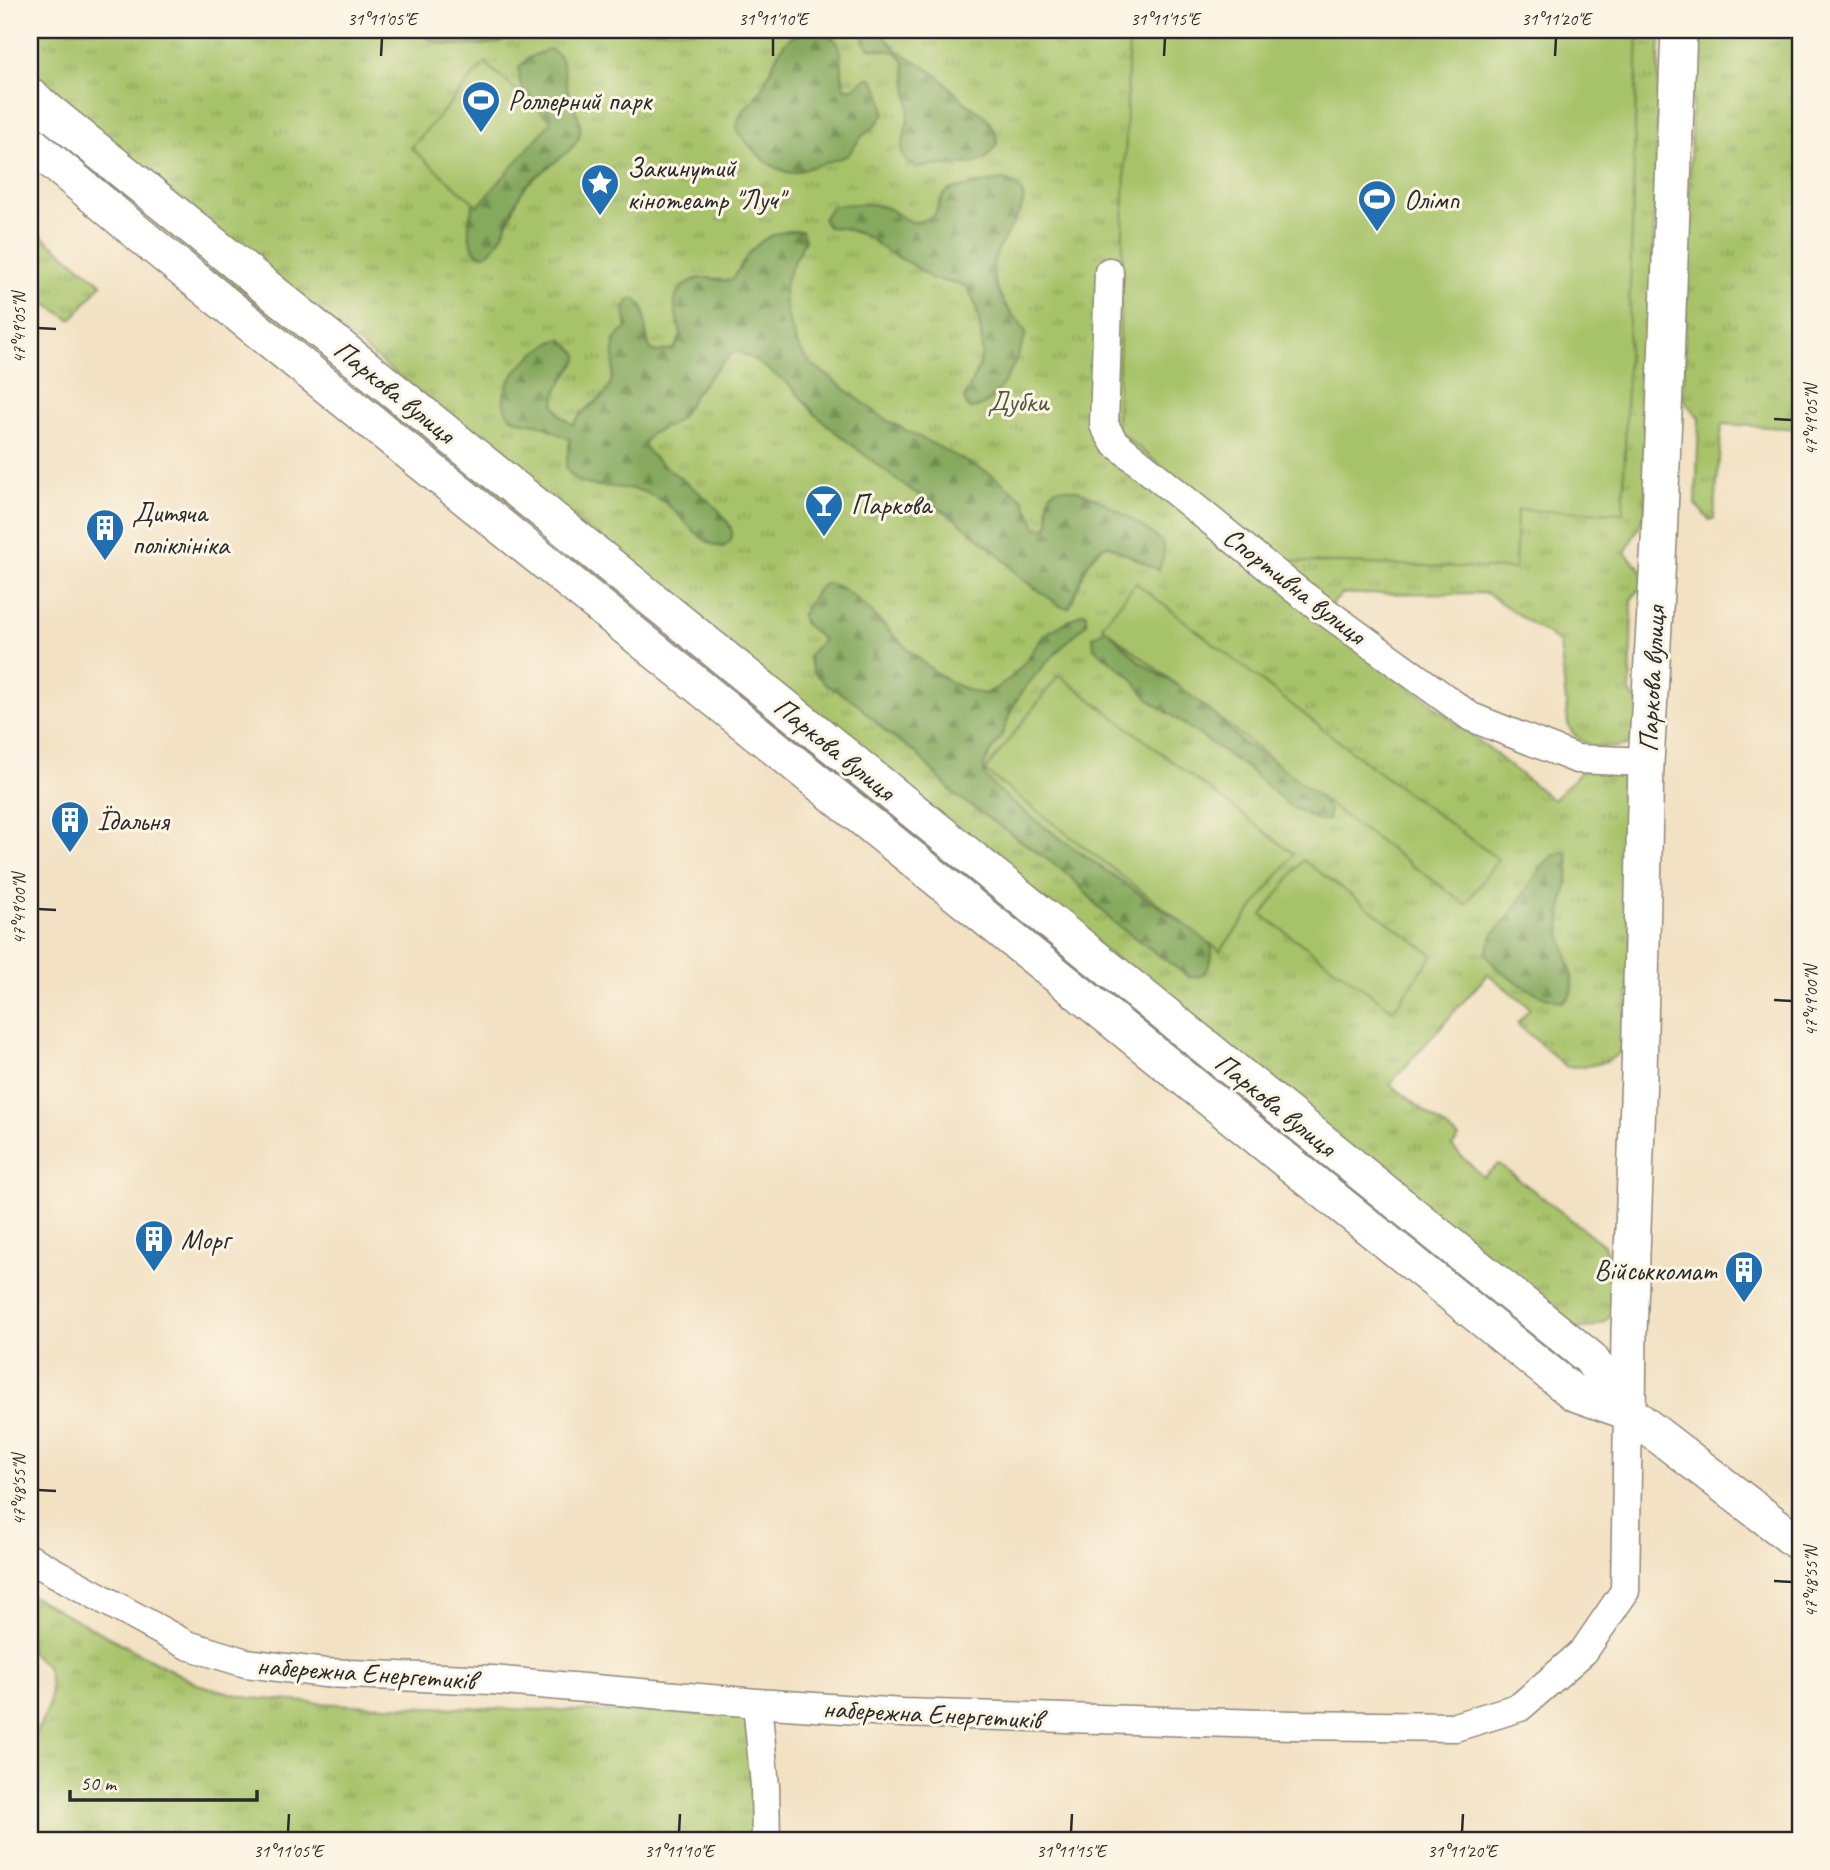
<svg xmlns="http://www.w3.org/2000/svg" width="1830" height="1870" font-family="Caveat,sans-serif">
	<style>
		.grass { fill: url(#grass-tufts); stroke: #69774a; stroke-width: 2 }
		.forest { fill: url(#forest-firs); stroke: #586a44; stroke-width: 2 }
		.pitch { fill: #a7c369; stroke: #69774a; stroke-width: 2 }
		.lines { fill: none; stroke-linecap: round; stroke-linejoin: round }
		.minor-casing { stroke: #8e8677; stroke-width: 31 }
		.tertiary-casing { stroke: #8e8677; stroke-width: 38 }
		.minor { stroke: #fff; stroke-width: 28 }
		.tertiary { stroke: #fff; stroke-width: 35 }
		.ticks { fill: none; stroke: #2b2b2b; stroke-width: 2.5 }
		.labels { text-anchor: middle; stroke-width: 6; stroke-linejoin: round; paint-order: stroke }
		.poi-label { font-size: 28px; fill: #2b2b2b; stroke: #fcf5e5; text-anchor: start }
		.street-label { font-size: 28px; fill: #2b2b2b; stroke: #fcf5e5 }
		.park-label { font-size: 28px; fill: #50593e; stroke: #fcf5e5 }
		.neatline { fill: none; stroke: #2b2b2b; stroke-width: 2.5 }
		.ticks-label { font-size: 18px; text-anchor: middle; fill: #2b2b2b }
	</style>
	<defs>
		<pattern id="grass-tufts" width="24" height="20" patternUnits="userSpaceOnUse" patternTransform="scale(1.75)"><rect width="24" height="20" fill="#a7c369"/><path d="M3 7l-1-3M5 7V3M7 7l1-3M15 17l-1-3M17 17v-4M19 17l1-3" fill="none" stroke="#889f57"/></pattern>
		<pattern id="forest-firs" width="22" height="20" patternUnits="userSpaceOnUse" patternTransform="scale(1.75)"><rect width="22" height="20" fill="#85a95d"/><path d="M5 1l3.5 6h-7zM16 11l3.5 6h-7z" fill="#6d8a4d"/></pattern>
	</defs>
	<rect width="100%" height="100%" fill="#fcf5e5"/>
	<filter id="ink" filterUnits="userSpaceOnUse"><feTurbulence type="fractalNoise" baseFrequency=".0143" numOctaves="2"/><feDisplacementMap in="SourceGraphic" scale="14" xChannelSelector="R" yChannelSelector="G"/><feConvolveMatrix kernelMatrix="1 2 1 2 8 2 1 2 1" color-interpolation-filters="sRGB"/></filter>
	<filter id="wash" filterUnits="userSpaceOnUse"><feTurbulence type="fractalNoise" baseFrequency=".00686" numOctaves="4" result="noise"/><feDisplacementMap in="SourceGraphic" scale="28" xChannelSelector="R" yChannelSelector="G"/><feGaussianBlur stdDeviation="1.57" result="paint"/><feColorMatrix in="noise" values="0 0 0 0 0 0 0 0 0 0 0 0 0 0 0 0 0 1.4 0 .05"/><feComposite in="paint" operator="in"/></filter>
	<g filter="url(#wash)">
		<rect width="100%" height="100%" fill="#f2e1c3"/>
		<!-- grass -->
		<path class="grass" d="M 30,30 L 1660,30 L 1645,514 L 1625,553 L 1642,570 L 1642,587 L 1632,598 L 1630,693 L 1644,709 L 1631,743 C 1608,752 1578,749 1568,724 L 1560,643 L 1486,593 L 1342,594 L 1321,615 L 1553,800 L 1581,772 L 1611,767 L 1638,779 L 1626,1044 C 1615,1065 1589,1066 1567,1067 L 1517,1024 L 1530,1008 L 1488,974 L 1390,1084 L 1459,1138 L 1452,1147 L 1483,1177 L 1499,1164 L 1604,1245 L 1619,1286 L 1616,1308 L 1605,1322 L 1592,1327 L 1576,1329 L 1566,1325 L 30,77 Z
			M 1694,30 L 1800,30 L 1800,429 L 1722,424 L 1714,519 L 1709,520 L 1696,505 L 1699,418 L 1683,399 Z
			M 30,108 L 1578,1367 L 1571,1375 L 30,122 Z
			M 30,227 L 102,284 L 71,320 L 30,294 Z
			M 30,1595 L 197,1684 L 250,1698 L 349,1705 L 747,1715 L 755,1840 L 30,1840 C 30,1813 27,1785 30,1758 C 33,1720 63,1711 45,1664 L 30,1652 Z"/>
		<!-- forest -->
		<path class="forest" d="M 422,30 L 511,30 C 509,34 508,37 505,39 C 495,47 446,47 434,41 C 429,39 425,35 422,30 Z
			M 814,30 C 852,39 837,58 844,87 L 851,89 L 867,78 L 872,78 C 880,88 884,101 884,114 L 874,127 L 863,135 L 847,156 L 793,173 C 768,170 753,149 737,131 C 735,115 748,107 757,95 C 777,70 773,32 814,30 Z
			M 865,30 L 878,30 L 896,49 L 937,75 L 966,103 L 985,116 L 996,133 L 997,143 L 995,147 L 985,159 L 976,163 L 917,167 L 908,164 L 902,154 L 902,147 L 908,120 L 909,99 L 904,61 L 896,52 L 869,48 L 863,40 Z
			M 549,49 C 567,55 563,76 568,91 C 572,106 584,119 579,137 C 574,153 538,171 525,187 C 510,206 505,245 485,255 L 478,254 C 467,243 467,223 472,208 C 483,174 510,135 527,102 L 520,82 L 519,68 L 528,58 Z
			M 1000,180 C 1012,180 1021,187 1024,199 C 1019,225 984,253 995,282 C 998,290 1002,300 1007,307 C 1012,317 1024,324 1026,334 C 1019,356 996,411 969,409 L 964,399 C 968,386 977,375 980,362 C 985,346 978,298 965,286 L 931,278 L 911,264 L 888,252 L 866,236 L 843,228 L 828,227 L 823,219 L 831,207 C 846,203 866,203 881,206 C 904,211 906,234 935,214 L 942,197 L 949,190 Z
			M 802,231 L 805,240 C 798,256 788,269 785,286 C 781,306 795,345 807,360 L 886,420 L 991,474 L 1023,499 L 1036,527 L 1044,529 L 1049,524 C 1050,514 1044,501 1052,492 C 1069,473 1144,527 1160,540 C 1167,549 1163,560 1158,570 L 1108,545 C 1087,550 1078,591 1069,608 L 1062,607 L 1021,578 L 996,552 L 954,518 L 898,481 L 837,433 L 816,415 L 790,385 L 753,359 L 739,352 L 734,352 L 726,358 L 696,392 L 681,417 L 671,425 L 650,434 L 644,444 C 646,449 649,453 653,457 C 664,468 762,528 723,547 C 701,545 684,518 668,505 C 661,499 652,496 644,492 C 618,481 579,496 566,467 L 570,439 C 559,436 551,428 540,425 C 531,422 517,423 509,415 C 487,388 539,343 562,339 L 578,354 L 578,359 L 557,390 L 554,403 L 561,416 L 573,425 C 580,413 587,409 597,401 C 617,387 613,366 614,344 L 615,339 L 627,328 L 624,310 L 628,301 L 635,299 L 642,306 L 644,312 L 646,333 L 650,349 L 656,352 L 674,349 L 681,336 C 679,317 665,298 687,284 C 692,281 696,278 702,278 C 713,277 720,282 731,280 C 738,273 741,264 747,256 C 760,238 780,229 802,231 Z
			M 825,583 C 847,586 863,605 878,619 C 907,648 941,687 984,694 L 995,689 L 1012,677 L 1026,661 L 1044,635 L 1084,612 L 1086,613 L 1086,624 C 1061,648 1036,671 1017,699 C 1009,712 1007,726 1000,738 C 994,748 983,760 984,772 C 986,795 1180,919 1210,942 C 1216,957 1208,980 1189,977 L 1113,922 L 1068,874 L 954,794 L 916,753 L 887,733 L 854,701 L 825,684 L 813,671 L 808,656 L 823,640 L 805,624 L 801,616 L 818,589 Z
			M 1106,629 L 1140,662 L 1197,698 L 1244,744 L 1283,767 L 1315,791 L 1329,810 L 1328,820 L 1319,821 L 1288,805 L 1251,771 L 1148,699 L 1132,678 L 1094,648 L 1093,637 Z
			M 1563,852 L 1567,853 C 1574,881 1557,905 1561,933 C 1564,952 1585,993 1562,1002 C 1541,998 1491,972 1486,952 L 1495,932 L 1512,913 L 1541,867 L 1552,856 Z"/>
		<!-- pitch -->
		<path class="pitch" d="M 1148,30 L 1638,30 L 1623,513 L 1517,510 L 1515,569 L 1279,561 L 1117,430 L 1129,34 L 1147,35 Z
			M 485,63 L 552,121 L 478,206 L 411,148 Z
			M 1136,583 L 1373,768 L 1498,859 L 1466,904 L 1340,813 L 1102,626 Z
			M 1059,675 L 1294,854 L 1220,951 L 985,771 Z
			M 1303,860 L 1433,955 L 1393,1010 L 1262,915 Z"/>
	</g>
	<g filter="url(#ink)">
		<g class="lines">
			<defs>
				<path id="minor" d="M 1109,272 L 1104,425 L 1114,442 L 1300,593 L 1471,717 L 1577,759 L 1646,762
					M 30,1559 L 187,1645 L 246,1663 L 325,1673 L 492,1680 L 757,1703 L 902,1713 L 1293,1725 L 1455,1727 L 1520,1707 L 1584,1651 L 1625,1591 L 1628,1412
					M 757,1703 L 765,1786 L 766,1840"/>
				<path id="tertiary" d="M 30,96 L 1590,1358 L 1628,1412 L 1800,1544
					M 30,143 L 151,244 L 1574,1393 L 1628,1412
					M 1628,1412 L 1629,1332 L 1639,1075 L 1646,762 L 1659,541 L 1679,30"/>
			</defs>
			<!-- minor casing -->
			<use href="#minor" class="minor-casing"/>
			<!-- tertiary casing -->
			<use href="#tertiary" class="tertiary-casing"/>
			<!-- minor -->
			<use href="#minor" class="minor"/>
			<!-- tertiary -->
			<use href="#tertiary" class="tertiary"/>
		</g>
	</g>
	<!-- ticks -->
	<path class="ticks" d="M 381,56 L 382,38M 773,56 L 773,38M 1164,56 L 1165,38M 1555,56 L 1556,38M 38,328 L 56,329M 1774,419 L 1792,420M 38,909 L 56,910M 1774,1000 L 1792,1001M 38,1490 L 56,1491M 1774,1581 L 1792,1582M 288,1832 L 289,1814M 679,1832 L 680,1814M 1071,1832 L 1072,1814M 1462,1832 L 1463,1814"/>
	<!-- icons -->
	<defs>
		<symbol id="stadium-pin" viewBox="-11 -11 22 30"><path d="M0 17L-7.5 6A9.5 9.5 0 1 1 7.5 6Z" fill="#1f6fb2" stroke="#fcf5e5"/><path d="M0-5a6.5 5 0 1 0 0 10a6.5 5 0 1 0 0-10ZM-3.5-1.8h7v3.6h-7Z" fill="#fff"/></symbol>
		<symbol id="sight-pin" viewBox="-11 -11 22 30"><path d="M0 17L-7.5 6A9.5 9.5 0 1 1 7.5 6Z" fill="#1f6fb2" stroke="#fcf5e5"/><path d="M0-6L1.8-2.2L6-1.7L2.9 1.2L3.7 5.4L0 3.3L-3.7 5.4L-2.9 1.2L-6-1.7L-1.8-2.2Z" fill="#fff"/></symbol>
		<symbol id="bar-pin" viewBox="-11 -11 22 30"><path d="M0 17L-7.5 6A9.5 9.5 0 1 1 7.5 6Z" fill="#1f6fb2" stroke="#fcf5e5"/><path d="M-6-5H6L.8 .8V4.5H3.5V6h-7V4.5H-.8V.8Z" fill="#fff"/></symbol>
		<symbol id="building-pin" viewBox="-11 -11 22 30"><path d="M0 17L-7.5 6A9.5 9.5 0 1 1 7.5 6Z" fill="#1f6fb2" stroke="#fcf5e5"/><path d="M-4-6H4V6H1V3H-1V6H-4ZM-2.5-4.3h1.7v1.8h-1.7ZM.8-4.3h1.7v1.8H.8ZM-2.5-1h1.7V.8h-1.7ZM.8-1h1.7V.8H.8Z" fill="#fff"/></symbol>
	</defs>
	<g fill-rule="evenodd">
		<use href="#stadium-pin" x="459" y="78" width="44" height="60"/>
		<use href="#sight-pin" x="578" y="161" width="44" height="60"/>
		<use href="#stadium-pin" x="1355" y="177" width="44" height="60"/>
		<use href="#bar-pin" x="802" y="482" width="44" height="60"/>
		<use href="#building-pin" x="83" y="506" width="44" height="60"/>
		<use href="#building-pin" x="48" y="798" width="44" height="60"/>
		<use href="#building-pin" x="132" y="1217" width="44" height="60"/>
		<use href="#building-pin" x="1722" y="1248" width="44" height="60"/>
	</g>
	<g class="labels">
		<!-- poi labels -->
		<g class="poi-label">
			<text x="508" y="110">Роллерний парк</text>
			<text x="627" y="177">Закинутий<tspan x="627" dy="32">кінотеатр "Луч"</tspan></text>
			<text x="1404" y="209">Олімп</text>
			<text x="851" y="514">Паркова</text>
			<text x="132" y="522">Дитяча<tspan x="132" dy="32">поліклініка</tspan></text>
			<text x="97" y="830">Їдальня</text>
			<text x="181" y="1249">Морг</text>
			<text x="1717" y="1280" text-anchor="end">Військкомат</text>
		</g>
		<!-- street labels -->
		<g class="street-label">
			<text transform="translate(395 391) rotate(39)" y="10">Паркова вулиця</text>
			<text transform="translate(1295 585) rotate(38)" y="10">Спортивна вулиця</text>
			<text transform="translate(1651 679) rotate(-87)" y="10">Паркова вулиця</text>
			<text transform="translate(835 748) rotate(39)" y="10">Паркова вулиця</text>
			<text transform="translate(1276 1104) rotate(39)" y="10">Паркова вулиця</text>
			<text transform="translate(366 1672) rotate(4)" y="10">набережна Енергетиків</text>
			<text transform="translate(932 1713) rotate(3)" y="10">набережна Енергетиків</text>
		</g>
		<!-- park labels -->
		<g class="park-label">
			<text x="1018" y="411">Дубки</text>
		</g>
	</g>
	<!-- margin -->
	<rect width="1830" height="1870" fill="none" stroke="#fcf5e5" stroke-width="77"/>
	<!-- scale -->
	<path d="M70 1790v10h187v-10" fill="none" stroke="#2b2b2b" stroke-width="3.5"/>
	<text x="80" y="1790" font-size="21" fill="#2b2b2b" stroke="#fcf5e5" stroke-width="5" paint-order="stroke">50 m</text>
	<rect x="38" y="38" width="1754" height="1794" class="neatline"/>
	<g class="ticks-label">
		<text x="382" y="25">31°11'05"E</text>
		<text x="773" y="25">31°11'10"E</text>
		<text x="1165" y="25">31°11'15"E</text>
		<text x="1556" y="25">31°11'20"E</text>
		<text transform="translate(19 328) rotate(-90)" y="6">47°49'05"N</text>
		<text transform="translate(1811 420) rotate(-90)" y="6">47°49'05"N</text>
		<text transform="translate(19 909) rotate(-90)" y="6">47°49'00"N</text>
		<text transform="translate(1811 1001) rotate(-90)" y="6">47°49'00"N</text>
		<text transform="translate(19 1490) rotate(-90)" y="6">47°48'55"N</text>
		<text transform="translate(1811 1582) rotate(-90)" y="6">47°48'55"N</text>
		<text x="288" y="1857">31°11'05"E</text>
		<text x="679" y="1857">31°11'10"E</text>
		<text x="1071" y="1857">31°11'15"E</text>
		<text x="1462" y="1857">31°11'20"E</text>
	</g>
</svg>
